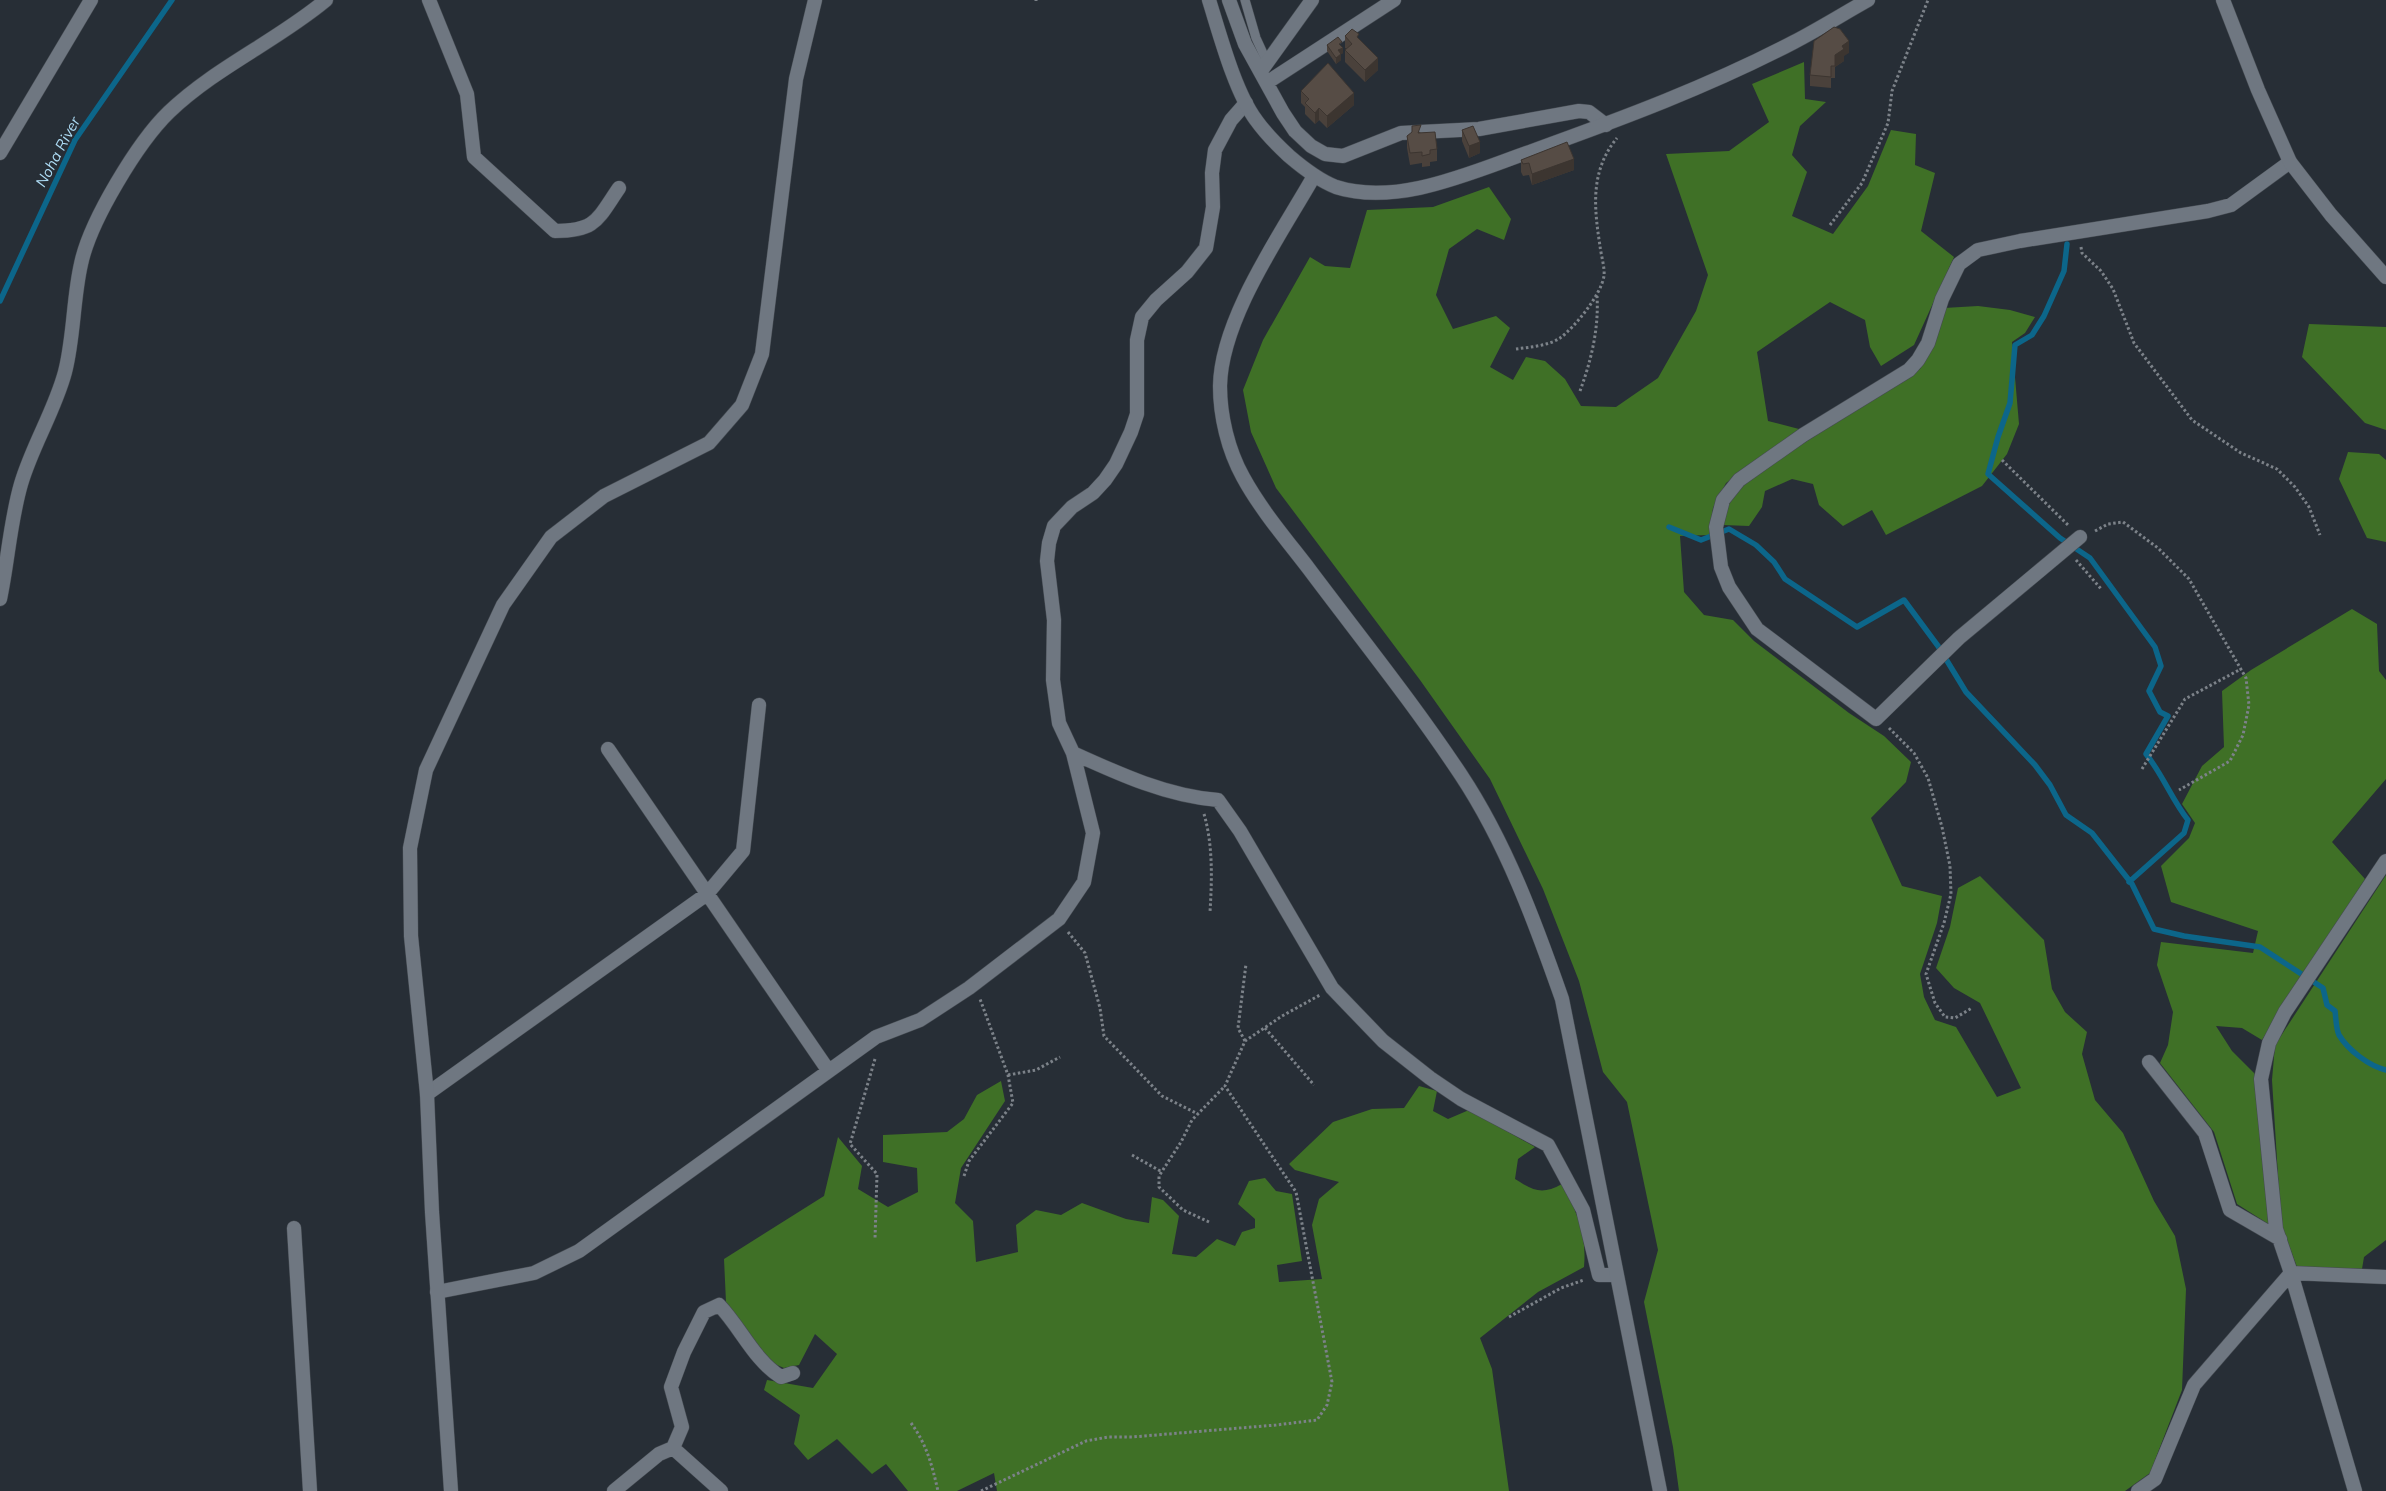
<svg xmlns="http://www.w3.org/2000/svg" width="2386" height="1491" font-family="Mulish,sans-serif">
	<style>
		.forest { fill: #3f7026 }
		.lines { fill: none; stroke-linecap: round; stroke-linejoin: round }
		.stream { stroke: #0c668a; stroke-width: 5.5 }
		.service-casing { stroke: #454b52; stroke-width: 10 }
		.minor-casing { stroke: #454b52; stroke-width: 15 }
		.tertiary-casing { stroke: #454b52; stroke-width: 15 }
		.path { stroke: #7c8289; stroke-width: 3; stroke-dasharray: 2.5 2.5; stroke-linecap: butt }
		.service { stroke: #6f7781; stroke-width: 9 }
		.minor { stroke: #6f7781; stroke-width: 14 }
		.tertiary { stroke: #6f7781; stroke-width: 14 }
		.wall { fill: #4a413b }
		.shaded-wall { fill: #3c3530 }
		.building { fill: #564c45; stroke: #3c3530 }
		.labels { text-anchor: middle; stroke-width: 4; stroke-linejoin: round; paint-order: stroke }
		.water-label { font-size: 15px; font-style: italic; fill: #addbf4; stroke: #272e36 }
	</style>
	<rect width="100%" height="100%" fill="#272e36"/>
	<!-- forest -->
	<path class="forest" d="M 1804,62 L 1805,99 L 1826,102 L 1800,126 L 1792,155 L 1807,172 L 1792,216 L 1833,234 L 1868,186 L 1891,130 L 1916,134 L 1915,165 L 1935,173 L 1921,231 L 1954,257 L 1914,345 L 1881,366 L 1870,347 L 1865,320 L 1830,302 L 1757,352 L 1768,421 L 1799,429 L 1726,483 L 1713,508 L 1709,535 L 1680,536 L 1684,592 L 1704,615 L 1733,620 L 1754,641 L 1849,713 L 1884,736 L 1911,762 L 1906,782 L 1871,818 L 1902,886 L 1942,896 L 1937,923 L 1920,974 L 1924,997 L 1935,1020 L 1956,1027 L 1997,1097 L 2021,1088 L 1980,1003 L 1954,988 L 1936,968 L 1950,927 L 1958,888 L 1980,876 L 2044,940 L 2052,989 L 2065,1012 L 2087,1032 L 2082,1054 L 2095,1100 L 2123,1133 L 2154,1201 L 2175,1236 L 2186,1289 L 2182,1390 L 2150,1473 L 2125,1491 L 1679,1491 L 1673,1447 L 1644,1302 L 1658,1250 L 1627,1102 L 1603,1072 L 1579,981 L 1543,889 L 1490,779 L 1420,680 L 1276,488 L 1251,432 L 1243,390 L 1263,340 L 1310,257 L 1325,266 L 1350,268 L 1367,210 L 1433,207 L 1489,187 L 1511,219 L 1504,240 L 1477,229 L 1449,249 L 1436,295 L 1453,329 L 1496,316 L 1510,328 L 1490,367 L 1513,380 L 1526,357 L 1545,361 L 1565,379 L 1581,406 L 1616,407 L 1658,378 L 1696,311 L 1708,275 L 1666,154 L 1729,151 L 1769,122 L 1752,84 Z
		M 1978,306 L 2010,310 L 2035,317 L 2025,333 L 2012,342 L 2019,424 L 2007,454 L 1982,486 L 1886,535 L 1872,510 L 1843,526 L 1819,505 L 1813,484 L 1792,479 L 1765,491 L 1762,507 L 1749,526 L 1723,525 L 1728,500 L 1746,480 L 1920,369 L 1930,349 L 1944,308 Z
		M 2309,324 L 2386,327 L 2386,430 L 2365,423 L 2302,357 Z
		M 2348,452 L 2379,454 L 2386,460 L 2386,542 L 2367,538 L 2339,479 Z
		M 2352,609 L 2377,624 L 2379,671 L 2386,680 L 2386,779 L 2332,842 L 2365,879 L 2262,1040 L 2242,1028 L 2216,1026 L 2232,1051 L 2255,1074 L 2270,1225 L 2237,1204 L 2214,1132 L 2160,1063 L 2168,1045 L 2173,1012 L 2157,965 L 2161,942 L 2253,953 L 2258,931 L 2171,902 L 2161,866 L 2189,838 L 2195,823 L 2182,804 L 2202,766 L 2224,747 L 2222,691 L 2251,670 Z
		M 2386,875 L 2386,1240 L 2364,1257 L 2362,1269 L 2297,1267 L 2281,1224 L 2272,1080 L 2275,1045 Z
		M 1001,1081 L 1005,1101 L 961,1168 L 955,1203 L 973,1221 L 976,1262 L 1018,1252 L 1016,1225 L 1036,1210 L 1061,1215 L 1082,1203 L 1126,1219 L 1149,1223 L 1152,1197 L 1163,1200 L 1179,1216 L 1172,1254 L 1196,1257 L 1217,1239 L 1235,1246 L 1242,1232 L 1255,1228 L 1255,1219 L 1238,1204 L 1249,1181 L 1265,1178 L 1276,1191 L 1292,1194 L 1302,1261 L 1277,1265 L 1279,1282 L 1322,1279 L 1312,1225 L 1319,1199 L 1339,1182 L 1295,1170 L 1289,1164 L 1333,1122 L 1372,1109 L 1404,1108 L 1419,1086 L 1437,1091 L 1433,1111 L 1448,1119 L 1469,1110 L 1535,1147 L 1518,1159 L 1515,1179 C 1534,1191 1542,1195 1562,1184 C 1577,1212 1587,1234 1584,1267 L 1538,1292 L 1480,1338 L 1492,1369 L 1509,1491 L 997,1491 L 994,1473 L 957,1491 L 908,1491 L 886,1464 L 872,1474 L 837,1439 L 808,1460 L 794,1444 L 800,1415 L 764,1390 L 767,1380 L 813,1388 L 837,1354 L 815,1334 L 799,1365 L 784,1368 L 770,1362 L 726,1302 L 724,1259 L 824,1196 L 838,1137 L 862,1166 L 858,1189 L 888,1207 L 918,1192 L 917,1168 L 883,1162 L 883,1135 L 947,1132 L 964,1119 L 977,1095 Z"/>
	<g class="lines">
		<!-- stream -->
		<path class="stream" d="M 2067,244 L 2064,271 L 2044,316 L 2032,335 L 2015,345 L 2010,403 L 1998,437 L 1988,474 L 2060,538 L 2090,558 L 2155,647 L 2161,666 L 2149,691 L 2160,712 L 2168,716 L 2146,754 C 2163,775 2172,800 2188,820 L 2184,833 L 2129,882
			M 0,301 L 75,140 L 172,0
			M 1669,527 L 1701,540 L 1729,529 L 1756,545 L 1774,562 L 1785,579 L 1857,627 L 1904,600 L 1938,646 L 1966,692 L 2035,765 L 2050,785 L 2066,815 L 2092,833 L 2132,884 L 2154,929 L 2184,936 L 2260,947 L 2323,988 L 2327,1005 L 2335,1011 C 2336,1018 2336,1029 2339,1035 C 2348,1050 2369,1066 2386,1070"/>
		<defs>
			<path id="service" d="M 1245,0 L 1256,38 L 1267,62"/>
			<path id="minor" d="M 429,0 L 467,94 L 474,157 L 555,231 C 596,231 597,220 619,188
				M 1229,0 L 1245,44 L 1283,113 L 1295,131 L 1311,146 L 1325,154 L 1343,156 L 1401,133 L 1479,129 L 1579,111 L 1589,112 L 1606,125
				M 1261,71 L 1312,0
				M 1268,82 L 1394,0
				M 2080,537 L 1959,638 L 1876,719 L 1757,629 L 1729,587 L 1721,567 L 1716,527 L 1723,500 L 1739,480 L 1803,435 L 1909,370 L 1918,360 L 1928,343 L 1942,299 L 1959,264 L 1978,250 L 2020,241 L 2208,211 L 2231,205 L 2290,162
				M 0,599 C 8,561 10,522 21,484 C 32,446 55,410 65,372 C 74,337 73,299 81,264 C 90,221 138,142 169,112 C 216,67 277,41 326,0
				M 608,749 L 828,1070
				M 1073,753 C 1119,774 1167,796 1218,800 L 1240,831 L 1332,988 L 1383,1041 L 1430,1078 L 1461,1099 L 1548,1145 L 1583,1210 L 1599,1275 L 1616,1275
				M 2149,1062 L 2205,1133 L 2230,1210 L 2280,1239
				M 427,1094 L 707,894 L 743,851 L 759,705
				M 294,1228 L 310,1491
				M 2291,1273 L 2386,1277
				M 437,1292 L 534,1273 L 579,1251 L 876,1037 L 920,1020 L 969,988 L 1059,919 L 1084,882 L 1093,833 L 1073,753 L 1059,723 L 1053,680 L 1054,620 L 1047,561 L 1049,543 L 1054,526 L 1072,507 L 1093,493 L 1105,480 L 1116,464 L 1131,432 L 1137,414 L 1137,340 L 1142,317 L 1156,300 L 1187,272 L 1206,248 L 1213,207 L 1212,173 L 1215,150 L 1231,120 L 1246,103
				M 673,1448 L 682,1427 L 671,1387 L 684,1352 L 704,1312 L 719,1305 C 741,1328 754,1360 781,1377 L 793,1373
				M 614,1491 L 659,1454 L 673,1448 L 721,1491
				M 2138,1491 L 2155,1479 L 2194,1385 L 2291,1273
				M 2355,1491 L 2291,1273 L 2276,1229 L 2261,1079 L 2269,1043 L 2285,1012 L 2386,861"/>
			<path id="tertiary" d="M 1209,0 C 1220,35 1235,92 1256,120 C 1266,134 1277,145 1289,156 C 1303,168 1318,180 1336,187 C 1398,207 1474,171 1532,151 C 1621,119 1710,86 1794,42 C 1819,29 1843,14 1868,0
				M 2223,0 L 2258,90 L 2290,162 L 2331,215 L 2386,277
				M 0,153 L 91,0
				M 1314,176 C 1281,234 1221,319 1220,386 C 1220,416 1228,450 1243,477 C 1261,510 1286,539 1309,569 C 1360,637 1414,704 1461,775 C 1506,843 1535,922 1562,999 L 1660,1491
				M 451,1491 L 432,1212 L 427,1094 L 411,936 L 410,848 L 426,770 L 503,605 L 551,537 L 604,496 L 709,443 L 742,405 L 762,354 L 796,79 L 815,0"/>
		</defs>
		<!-- service casing -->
		<use href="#service" class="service-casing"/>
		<!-- minor casing -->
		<use href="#minor" class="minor-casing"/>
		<!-- tertiary casing -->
		<use href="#tertiary" class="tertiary-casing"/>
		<!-- path -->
		<path class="path" d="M 1036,1 L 1036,0
			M 1830,225 L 1862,183 L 1888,123 L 1892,91 L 1928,0
			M 2081,247 L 2082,253 L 2101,271 L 2113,289 L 2134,343 L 2192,420 L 2241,453 L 2277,469 L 2295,487 L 2309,507 L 2320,535
			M 1516,349 C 1530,347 1548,346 1560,338 C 1575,327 1601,295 1604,276 C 1605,268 1601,255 1600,246 C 1594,207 1590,171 1617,138
			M 1580,391 C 1591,361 1599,329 1597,296
			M 2002,460 L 2069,526
			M 2095,531 L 2108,524 L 2123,522 L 2158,548 L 2189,579 L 2246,678 L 2249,705 L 2243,735 L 2230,761 L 2179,790
			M 2076,560 L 2102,590
			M 1889,728 L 1914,753 L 1928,778 L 1942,827 L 1950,866 L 1951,894 L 1944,923 L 1926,974 L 1935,1003 L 1945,1017 L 1955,1018 L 1972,1008
			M 2142,769 L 2185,699 L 2241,669
			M 1204,814 C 1213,845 1212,879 1210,912
			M 1068,932 L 1085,953 L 1100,1008 L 1104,1036 L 1162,1096 L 1198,1114
			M 1265,1028 L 1314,1085
			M 1245,1041 L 1238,1028 L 1246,964
			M 875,1059 L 850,1144 L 877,1174 L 875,1239
			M 1008,1075 L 1036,1070 L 1060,1057
			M 1132,1155 L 1162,1172
			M 964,1176 L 969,1161 L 1013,1103 L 1008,1075 L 980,999
			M 1209,1222 L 1183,1210 L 1159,1187 L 1159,1176 L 1181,1142 L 1192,1120 L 1225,1086
			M 1509,1317 L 1561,1288 L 1584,1280
			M 911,1423 C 927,1445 932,1465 938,1491
			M 981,1491 L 1086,1441 L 1108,1437 L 1132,1437 L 1276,1425 L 1317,1420 L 1327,1405 L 1332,1382 L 1296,1192 L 1225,1086 L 1245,1041 L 1282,1016 L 1320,995"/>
		<!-- service -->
		<use href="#service" class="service"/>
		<!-- minor -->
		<use href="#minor" class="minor"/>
		<!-- tertiary -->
		<use href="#tertiary" class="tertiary"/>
	</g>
	<!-- wall -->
	<path class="wall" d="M 1345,36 L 1359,39 L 1378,70 L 1365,82 L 1345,62 L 1345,50 L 1347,49 L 1345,48 Z
		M 1327,45 L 1342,47 L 1343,53 L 1341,54 L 1341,60 L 1336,64 L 1327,51 Z
		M 1849,53 L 1844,56 L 1844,61 L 1835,67 L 1835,78 L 1831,78 L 1831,88 L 1810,86 L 1810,75 Z
		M 1301,91 L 1354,105 L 1327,128 L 1319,120 L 1315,124 L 1305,114 L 1305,107 L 1301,103 Z
		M 1412,126 L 1421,133 L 1437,149 L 1437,161 L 1430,162 L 1430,166 L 1422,167 L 1422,163 L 1410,165 L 1407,148 L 1407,136 L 1412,133 Z
		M 1462,130 L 1480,153 L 1469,158 L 1462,141 Z
		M 1521,160 L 1574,170 L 1532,185 L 1529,175 L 1523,176 L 1521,172 Z"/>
	<!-- shaded-wall -->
	<path class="shaded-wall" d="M 1849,41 L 1849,53 L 1844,56 L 1844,61 L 1835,67 L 1835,78 L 1835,55 L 1842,46 Z
		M 1343,48 L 1343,53 L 1338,56 L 1338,50 Z
		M 1341,54 L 1341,60 L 1336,64 L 1336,58 Z
		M 1378,58 L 1378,70 L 1365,82 L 1365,70 Z
		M 1354,93 L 1354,105 L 1327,128 L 1327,116 Z
		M 1319,108 L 1319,120 L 1315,124 L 1315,113 Z
		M 1480,142 L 1480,153 L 1469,158 L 1469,146 Z
		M 1574,159 L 1574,170 L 1532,185 L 1532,174 Z"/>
	<!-- building -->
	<path class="building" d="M 1834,27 L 1840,29 L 1849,41 L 1842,46 L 1844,49 L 1835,55 L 1835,66 L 1831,66 L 1831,77 L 1810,75 L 1814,41 Z
		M 1352,29 L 1359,34 L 1357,37 L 1378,58 L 1365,70 L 1345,50 L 1352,44 L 1345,36 Z
		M 1338,37 L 1342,42 L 1339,44 L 1343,48 L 1338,50 L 1341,54 L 1336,58 L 1327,45 Z
		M 1328,63 L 1354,93 L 1327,116 L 1319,108 L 1315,113 L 1305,103 L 1309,99 L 1301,91 Z
		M 1421,125 L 1418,133 L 1435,132 L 1437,149 L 1430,150 L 1430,154 L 1422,156 L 1422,152 L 1410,153 L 1407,136 L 1412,132 L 1412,126 Z
		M 1473,126 L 1480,142 L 1469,146 L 1462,130 Z
		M 1567,142 L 1574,159 L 1532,174 L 1529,163 L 1523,164 L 1521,160 Z"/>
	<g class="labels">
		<!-- water labels -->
		<g class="water-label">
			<text transform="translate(58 152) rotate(-62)" y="5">Noha River</text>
		</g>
	</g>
</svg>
